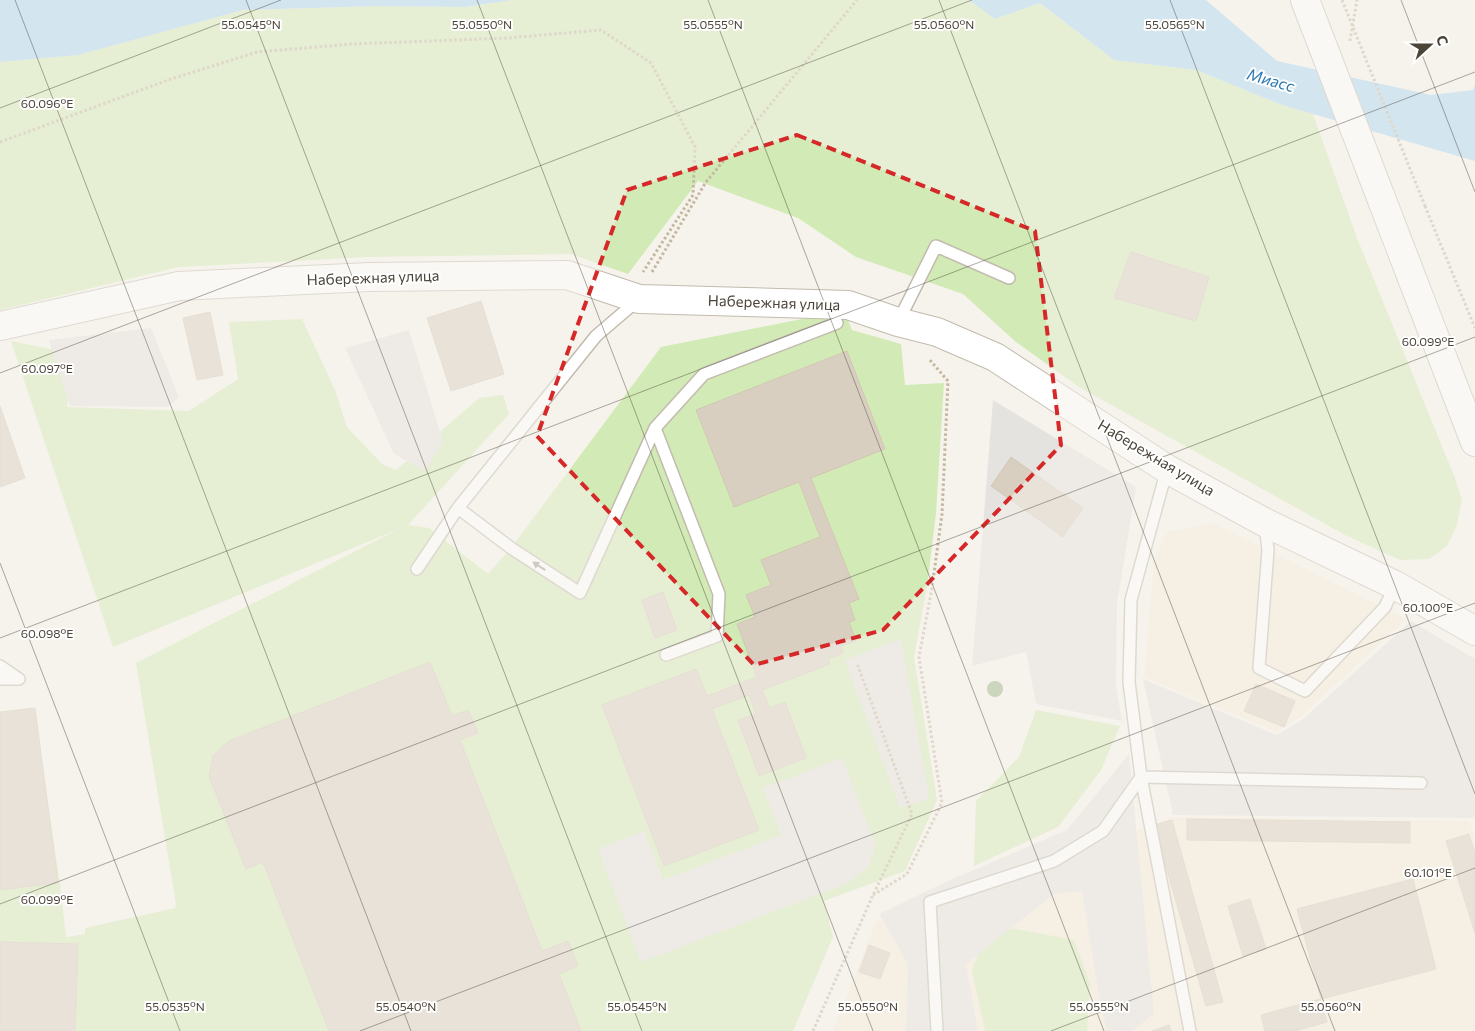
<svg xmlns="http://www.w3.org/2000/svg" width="1475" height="1031" font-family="Commissioner,sans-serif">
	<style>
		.commercial { fill: #f7ead8 }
		.green { fill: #d2eab5 }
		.parking { fill: #e5e3e0 }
		.water { fill: #a9d4f2 }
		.building { fill: #d8cfc1; stroke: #d3c7b4 }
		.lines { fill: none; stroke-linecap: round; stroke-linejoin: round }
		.service-casing { stroke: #c2bbae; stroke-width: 14 }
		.tertiary-casing { stroke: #c2bbae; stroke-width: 30 }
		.path { stroke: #c4b79f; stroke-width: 3; stroke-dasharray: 2.5 2.5; stroke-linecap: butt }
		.service { stroke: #fff; stroke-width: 11 }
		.tertiary { stroke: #fff; stroke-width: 28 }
		.path-bridge { stroke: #c4b79f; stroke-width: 3; stroke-dasharray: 2.5 2.5; stroke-linecap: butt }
		.tree { fill: #97b381 }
		.oneway { fill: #9c9892 }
		.marked { fill: none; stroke: #d62828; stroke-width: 4; stroke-dasharray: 10 6; stroke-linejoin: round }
		.ticks { fill: none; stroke: #4b4439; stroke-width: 1; stroke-opacity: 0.45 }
		.labels { text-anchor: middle; stroke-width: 4; stroke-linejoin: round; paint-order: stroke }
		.street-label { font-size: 15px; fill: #4b4439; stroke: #fff }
		.water-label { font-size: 16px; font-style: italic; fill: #2e7ab2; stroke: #fff }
		.ticks-label { font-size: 12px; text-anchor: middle; fill: #4b4439; stroke: #fff; stroke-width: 4; stroke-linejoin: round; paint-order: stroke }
	</style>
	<rect width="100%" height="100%" fill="#f6f3ec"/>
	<!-- commercial -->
	<path class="commercial" d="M 1213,523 L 1406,619 L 1302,716 L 1277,732 L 1144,677 L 1154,563 L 1167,532 Z
		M 1174,817 L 1469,821 L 1475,839 L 1475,1031 L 833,1031 L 876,922 Z"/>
	<!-- green -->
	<path class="green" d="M 512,0 L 969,0 L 995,19 L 1040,3 L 1114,60 L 1196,70 L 1282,105 L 1313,114 L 1357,238 L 1455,478 L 1462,500 L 1457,525 L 1447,546 L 1429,559 L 1400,560 L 1345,535 L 1079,387 L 1016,342 L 963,294 L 856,257 L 798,218 L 698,181 L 628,274 L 570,254 L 368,257 L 179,267 L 0,310 L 0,62 L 78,55 L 243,10 L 377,6 L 465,7 Z
		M 822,315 L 846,315 L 852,330 L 901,344 L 905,385 L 944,383 L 936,513 L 927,587 L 914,657 L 937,800 L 905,871 L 824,901 L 833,937 L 793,1031 L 0,1031 L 0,712 L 34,709 L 60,884 L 66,937 L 85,934 L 85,928 L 175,908 L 176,904 L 136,663 L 399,529 L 113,647 L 11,341 L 55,350 L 75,366 L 67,407 L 189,411 L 238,379 L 229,322 L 302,319 L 335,390 L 347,427 L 382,464 L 396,470 L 479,398 L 503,395 L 509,414 L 408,525 L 429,528 L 488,574 L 511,548 L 661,347 Z
		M 1036,710 L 1120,726 L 1101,770 L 1058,827 L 974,866 L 976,801 L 1019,757 Z
		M 989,924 L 1074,940 L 1090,984 L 1087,1031 L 985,1031 L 972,971 Z"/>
	<!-- parking -->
	<path class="parking" d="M 151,328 L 179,397 L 168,407 L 70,406 L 49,340 Z
		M 409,330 L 443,442 L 425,471 L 394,454 L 345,348 Z
		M 993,400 L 1136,487 L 1117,604 L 1116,685 L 1122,721 L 1036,704 L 1026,652 L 972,666 Z
		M 1411,621 L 1475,659 L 1475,816 L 1471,818 L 1173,815 L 1143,679 L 1277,735 L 1303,719 Z
		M 901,639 L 929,798 L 900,808 L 845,660 Z
		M 1129,754 L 1154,1014 L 1132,1031 L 1107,1031 L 1100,1003 L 1082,891 L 1054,894 L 966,964 L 978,1031 L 906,1031 L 908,964 L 879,914 L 950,880 L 1067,830 Z
		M 842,758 L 876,846 L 868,867 L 846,884 L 641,962 L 598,849 L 644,831 L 663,880 L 781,835 L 763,788 Z"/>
	<!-- water -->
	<path class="water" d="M 0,0 L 512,0 L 465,7 L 377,6 L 243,10 L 78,55 L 0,62 Z
		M 969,0 L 1206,0 L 1277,61 L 1431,95 L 1473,90 L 1475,85 L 1475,161 L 1282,105 L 1196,70 L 1114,60 L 1040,3 L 995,19 Z"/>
	<!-- building -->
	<path class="building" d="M 1131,252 L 1209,277 L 1196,321 L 1114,298 Z
		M 481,301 L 504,374 L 451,391 L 427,318 Z
		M 210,312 L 223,375 L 197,380 L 183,318 Z
		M 847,351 L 885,449 L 811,478 L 859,599 L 849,603 L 855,620 L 849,622 L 856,641 L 841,646 L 843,653 L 828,659 L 830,664 L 762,690 L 770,708 L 785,702 L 806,758 L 759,776 L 738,720 L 756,714 L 749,695 L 712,709 L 759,830 L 664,866 L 602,705 L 696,669 L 707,696 L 757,677 L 737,624 L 755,617 L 746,595 L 771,585 L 761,560 L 820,537 L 799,482 L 734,507 L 696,410 Z
		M 0,406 L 25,478 L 0,487 Z
		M 1011,457 L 1083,508 L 1063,537 L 991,486 Z
		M 663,592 L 677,630 L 655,638 L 642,600 Z
		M 430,662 L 452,716 L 468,710 L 478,733 L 460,740 L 542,951 L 568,941 L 578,966 L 559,974 L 581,1031 L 329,1031 L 263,862 L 246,869 L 209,776 L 213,756 L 229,741 Z
		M 1256,684 L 1295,701 L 1284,727 L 1244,711 Z
		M 35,708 L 58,883 L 0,890 L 0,712 Z
		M 1187,819 L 1410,822 L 1410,843 L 1187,840 Z
		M 1172,820 L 1223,1002 L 1206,1006 L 1154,825 Z
		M 1469,834 L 1475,853 L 1475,933 L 1446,841 Z
		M 1413,879 L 1436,969 L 1321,999 L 1297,909 Z
		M 1250,899 L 1266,949 L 1243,956 L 1228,906 Z
		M 0,942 L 78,944 L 75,1031 L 0,1031 Z
		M 869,945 L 890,953 L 880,979 L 859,972 Z
		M 1320,999 L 1327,1022 L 1295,1031 L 1265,1031 L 1261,1015 Z
		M 1169,1025 L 1171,1031 L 1152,1031 Z"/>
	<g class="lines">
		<defs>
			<path id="service" d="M 898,322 L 936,246 L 1009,278
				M 655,428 L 719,594 L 717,636 L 666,655
				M 1167,469 L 1131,600 L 1129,682 L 1141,777 L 1190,1031
				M 458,508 L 511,548 L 580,593 L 655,428 L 704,374 L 837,323
				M 1265,524 L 1268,550 L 1259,668 L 1305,691 L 1385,607 L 1395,585
				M 417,569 L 458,508 L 596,336 L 638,300
				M 0,666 L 19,679 L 0,679
				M 937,1031 L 930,902 L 1054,861 L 1103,831 L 1141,777 L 1421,783"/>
			<path id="tertiary" d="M 1305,0 L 1475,442
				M 0,326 L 179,286 L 369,277 L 567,275 L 639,299 L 848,305 L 898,322 L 937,332 L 995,357 L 1167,469 L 1264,522 L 1395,585 L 1475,631"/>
		</defs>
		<!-- service casing -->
		<use href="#service" class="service-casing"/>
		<!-- tertiary casing -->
		<use href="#tertiary" class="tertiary-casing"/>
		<!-- path -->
		<path class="path" d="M 1350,41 L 1357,0
			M 0,142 L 168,80 L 257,52 L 352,44 L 508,38 L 601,30 L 651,63 L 695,147 L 693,195 L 643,272
			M 1425,206 L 1475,328
			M 652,272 L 706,182 L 857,0
			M 873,895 L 907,874 L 942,803 L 919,657 L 932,588 L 942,514 L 948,381 L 929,359
			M 813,1031 L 873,895 L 912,814 L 857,663"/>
		<!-- service -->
		<use href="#service" class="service"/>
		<!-- tertiary -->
		<use href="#tertiary" class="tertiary"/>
		<!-- path-bridge -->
		<path class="path-bridge" d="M 1342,0 L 1425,206"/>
	</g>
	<!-- trees -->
	<circle class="tree" cx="995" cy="689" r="8"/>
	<!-- one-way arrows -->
	<defs><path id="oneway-solid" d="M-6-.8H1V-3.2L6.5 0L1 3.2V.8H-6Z" transform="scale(1.25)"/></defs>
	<use class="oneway" href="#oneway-solid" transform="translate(539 566) rotate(-147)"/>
	<!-- marked area -->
	<path d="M0 0H1475V1031H0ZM 797,135 L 1035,231 L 1061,445 L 883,630 L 754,665 L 537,436 L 627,190 Z" fill="#f6f3ec" fill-opacity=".55" fill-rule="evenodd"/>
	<path class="marked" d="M 797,135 L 1035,231 L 1061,445 L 883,630 L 754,665 L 537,436 L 627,190 Z"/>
	<!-- ticks -->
	<path class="ticks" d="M 15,0 L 411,1031M 246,0 L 642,1031M 477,0 L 873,1031M 708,0 L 1104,1031M 939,0 L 1335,1031M 1170,0 L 1475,794M 1401,0 L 1475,192M 0,108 L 281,0M 0,373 L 972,0M 0,563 L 180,1031M 0,638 L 1475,72M 0,904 L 1475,337M 360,1031 L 1475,603M 1051,1031 L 1475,868"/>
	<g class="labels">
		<!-- street labels -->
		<g class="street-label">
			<text transform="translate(373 278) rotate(-2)" y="5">Набережная улица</text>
			<text transform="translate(774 303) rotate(2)" y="5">Набережная улица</text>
			<text transform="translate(1156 458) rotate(31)" y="5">Набережная улица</text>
		</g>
		<!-- water labels -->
		<g class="water-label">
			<text transform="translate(1271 80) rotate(16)" y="6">Миасс</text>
		</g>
	</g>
	<g class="ticks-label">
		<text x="251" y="29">55.0545°N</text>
		<text x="713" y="29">55.0555°N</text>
		<text x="1175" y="29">55.0565°N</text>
		<text x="482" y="29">55.0550°N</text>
		<text x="944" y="29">55.0560°N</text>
		<text x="47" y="108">60.096°E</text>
		<text x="1428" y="346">60.099°E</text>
		<text x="47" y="373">60.097°E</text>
		<text x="1428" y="612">60.100°E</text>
		<text x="47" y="638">60.098°E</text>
		<text x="1428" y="877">60.101°E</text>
		<text x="47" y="904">60.099°E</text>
		<text x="175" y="1011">55.0535°N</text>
		<text x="406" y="1011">55.0540°N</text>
		<text x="637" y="1011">55.0545°N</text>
		<text x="868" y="1011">55.0550°N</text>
		<text x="1099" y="1011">55.0555°N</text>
		<text x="1331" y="1011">55.0560°N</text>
	</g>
	<!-- north arrow -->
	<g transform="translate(1430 45) rotate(69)" stroke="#ffffff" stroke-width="4" paint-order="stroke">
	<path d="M0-4L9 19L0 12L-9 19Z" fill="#4b4439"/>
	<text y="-8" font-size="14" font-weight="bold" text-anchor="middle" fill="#4b4439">С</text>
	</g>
</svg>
